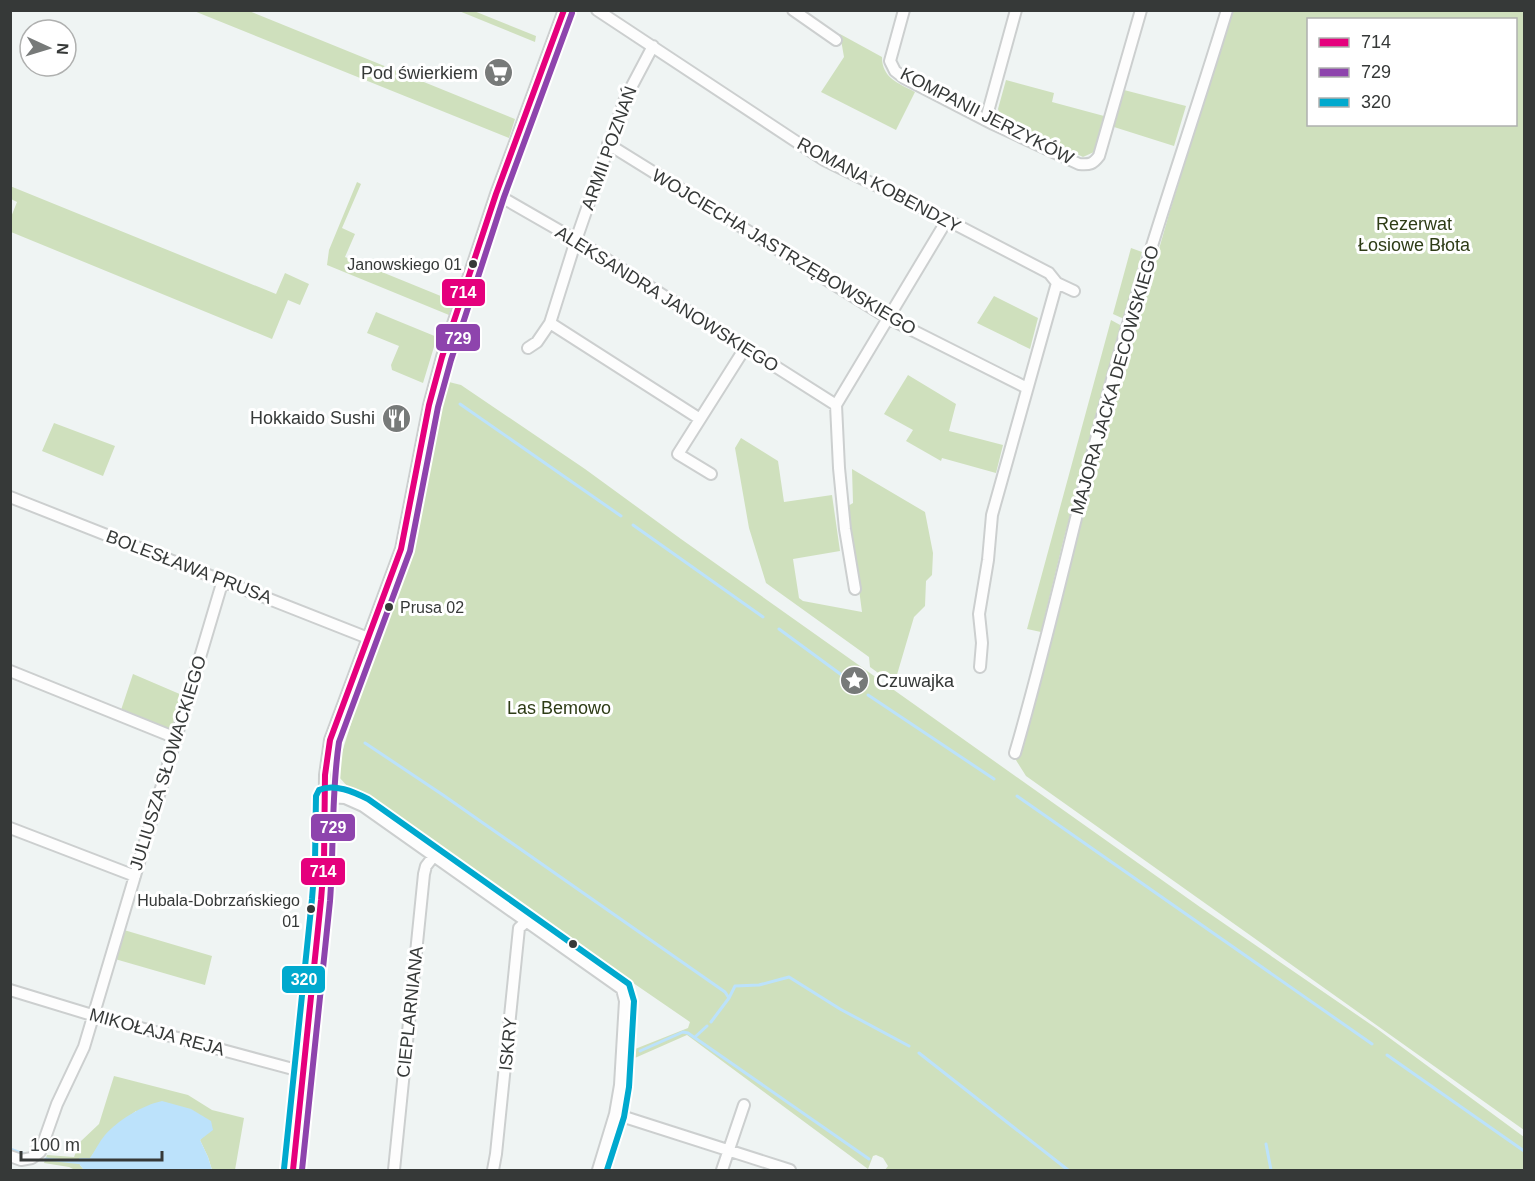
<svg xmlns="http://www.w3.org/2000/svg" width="1535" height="1181" font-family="Arial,sans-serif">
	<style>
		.green { fill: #cfe0bd; fill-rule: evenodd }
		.water { fill: #bce2fb }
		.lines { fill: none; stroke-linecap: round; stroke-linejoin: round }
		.stream { stroke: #bce2fb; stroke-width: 3 }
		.minor-casing { stroke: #cccfcf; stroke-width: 14 }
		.minor { stroke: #fdfdfd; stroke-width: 10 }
		.bus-1-casing { stroke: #fff; stroke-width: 10 }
		.bus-2-casing { stroke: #fff; stroke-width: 10 }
		.bus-3-casing { stroke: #fff; stroke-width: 10 }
		.bus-1 { stroke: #e5007d; stroke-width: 6 }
		.bus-2 { stroke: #8e44ad; stroke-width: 6 }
		.bus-3 { stroke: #00a9ce; stroke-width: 6 }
		.bus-dot { fill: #363938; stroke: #fff; stroke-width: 2 }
		.labels { text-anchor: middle; stroke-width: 6; stroke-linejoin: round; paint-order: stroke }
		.bus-label { font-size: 16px; fill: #363938; stroke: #fff; text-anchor: end }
		.poi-label { font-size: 18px; fill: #363938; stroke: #fff; text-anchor: end }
		.street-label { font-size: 18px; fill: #363938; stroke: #fff }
		.park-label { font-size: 18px; fill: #2e3c16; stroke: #fff }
		.line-badge { stroke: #fff; stroke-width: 2 }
		.badge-label { font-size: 16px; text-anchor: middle; font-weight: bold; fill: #fff }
	</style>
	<rect width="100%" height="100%" fill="#eff4f3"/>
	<!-- green -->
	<path class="green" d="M 194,11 L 249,11 L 515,119 L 509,138 Z
		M 459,11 L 474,11 L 536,36 L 535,42 Z
		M 1232,11 L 1524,11 L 1524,1130 L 1026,776 L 1014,757 L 1169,214 ZM 1308,20 L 1516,20 L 1516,124 L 1308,124 Z
		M 840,34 L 882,57 C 882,78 898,83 915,92 L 896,130 L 821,92 L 844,57 Z
		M 1006,80 L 1054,93 L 1052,102 L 1104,116 L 1094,152 L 1083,157 L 1001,117 L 998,109 Z
		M 1124,90 L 1186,106 L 1174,146 L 1114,127 Z
		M 357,182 L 361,184 L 342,228 L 355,234 L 345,257 L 453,301 L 449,315 L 327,265 L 329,250 Z
		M 10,186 L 276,294 L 285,273 L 309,284 L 300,305 L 288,300 L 272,339 L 11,232 L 11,217 L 17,202 L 11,199 Z
		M 1131,248 L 1142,252 L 1124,319 L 1113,314 Z
		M 994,296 L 1038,318 L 1030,349 L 977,323 Z
		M 376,312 L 437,337 L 423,383 L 392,370 L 391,365 L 399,346 L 367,333 Z
		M 1111,320 L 1122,326 L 1064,538 L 1041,632 L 1027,629 Z
		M 908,375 L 956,404 L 949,431 L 1003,445 L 996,473 L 942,458 L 941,461 L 906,441 L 913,430 L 884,414 Z
		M 445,381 L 461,385 L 585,469 L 681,539 L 1200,907 L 1376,1028 L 1524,1137 L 1524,1170 L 885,1170 L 888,1166 L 883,1158 L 876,1155 L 873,1156 L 868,1169 L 687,1035 L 628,1061 L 630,1051 L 688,1028 L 690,1022 L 348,787 L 339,777 L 340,759 L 366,675 L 406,574 L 416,536 L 419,504 Z
		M 54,423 L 115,446 L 103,476 L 42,451 Z
		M 741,438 L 778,461 L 784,502 L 832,495 L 840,551 L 793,559 L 799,598 L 803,601 L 862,612 L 848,506 L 853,503 L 852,469 L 925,512 L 933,553 L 932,575 L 926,581 L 925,606 L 914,617 L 896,678 L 892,683 L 870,667 L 869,657 L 766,583 L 749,528 L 735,448 Z
		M 133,674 L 182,695 L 172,727 L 167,729 L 121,710 Z
		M 124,930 L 212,956 L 205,985 L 115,959 Z
		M 114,1076 L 188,1095 L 212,1110 L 244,1118 L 235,1170 L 212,1170 L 208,1157 L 200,1140 L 204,1135 L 136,1111 C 113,1129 106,1133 90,1159 L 79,1158 L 80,1165 L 84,1170 L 75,1170 L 69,1167 L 44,1163 L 47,1155 L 74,1157 L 80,1142 L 99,1124 Z"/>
	<!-- water -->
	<path class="water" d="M 162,1101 L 191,1109 L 211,1121 L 213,1130 L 200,1140 L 208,1157 L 212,1170 L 84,1170 L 80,1165 L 79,1158 L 90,1158 C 95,1151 99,1142 105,1135 C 118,1120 143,1105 162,1101 Z"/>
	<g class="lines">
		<!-- stream -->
		<path class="stream" d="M 460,404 L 621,516
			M 633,525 L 763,617
			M 779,629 L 843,676
			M 868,695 L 994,779
			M 365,743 L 443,795 L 725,992 L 729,998
			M 1017,796 L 1372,1044
			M 711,1022 L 729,998 L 735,986 L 759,985 L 789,977 L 840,1009 L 909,1046
			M 695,1037 L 707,1026
			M 640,1051 L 683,1032 L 688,1033 L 869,1159
			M 919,1053 L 1068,1170
			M 1387,1055 L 1524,1151
			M 1266,1144 L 1271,1170
			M 10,1149 L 24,1154
			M 46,1159 L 83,1163"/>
		<defs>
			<path id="minor" d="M 597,10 L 824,160 L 947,220 L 1049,273 L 1057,283 L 1074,291
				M 793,10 L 836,40
				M 904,10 L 890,61 L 895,71 L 904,78 L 993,124 L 1079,164 C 1090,165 1093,164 1099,156 L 1141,10
				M 986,119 L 1016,10
				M 608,144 L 888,318 L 1027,388
				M 496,194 L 576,240 L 836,405
				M 550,323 L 700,419
				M 528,348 L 537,342 L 550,323 L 576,240 L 625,99 L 653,46
				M 836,405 L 947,220
				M 836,405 L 839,468 L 845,529 L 855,589
				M 711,474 L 678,454 L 745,348
				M 10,497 L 368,638
				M 980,667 L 982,643 L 979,614 L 988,560 L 992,515 L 1057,283
				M 10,671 L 176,738
				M 1015,753 C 1053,623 1080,491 1117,362 C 1150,244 1191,128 1227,10
				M 325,797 L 345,798 L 363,806 L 622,989 L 625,1001 L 620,1085 L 615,1114 L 598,1170
				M 10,828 L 135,876
				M 10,990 L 92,1015 L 304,1072
				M 615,1114 L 790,1170
				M 10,1156 L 21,1160 L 32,1158 L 40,1152 L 57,1104 L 84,1047 L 223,580
				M 293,1170 L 321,900 L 324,862 L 325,775 L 330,740 L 401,549 L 429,405 L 442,357 L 496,194 L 564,10
				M 394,1170 L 424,874 L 426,866 L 433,857
				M 493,1170 L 496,1154 L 519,928 L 527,921
				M 722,1170 L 744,1105"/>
		</defs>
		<!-- minor casing -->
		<use href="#minor" class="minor-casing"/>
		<!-- minor -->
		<use href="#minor" class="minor"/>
		<defs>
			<path id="bus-1" d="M 293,1170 L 321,900 L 324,862 L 325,775 L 330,740 L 401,549 L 429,405 L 442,357 L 496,194 L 564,10"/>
			<path id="bus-2" d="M 302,1170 L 330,901 C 334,848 331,795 339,742 L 410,551 L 438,407 L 451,360 L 504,197 L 572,13"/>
			<path id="bus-3" d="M 284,1169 L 312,899 L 315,862 L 316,796 L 319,790 C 334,783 354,792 368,799 L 629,984 L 634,1001 L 629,1087 L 624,1117 L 607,1170"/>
		</defs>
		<!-- bus-1 casing -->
		<use href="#bus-1" class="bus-1-casing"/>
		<!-- bus-2 casing -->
		<use href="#bus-2" class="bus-2-casing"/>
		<!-- bus-3 casing -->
		<use href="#bus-3" class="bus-3-casing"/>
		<!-- bus-1 -->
		<use href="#bus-1" class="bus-1"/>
		<!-- bus-2 -->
		<use href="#bus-2" class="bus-2"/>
		<!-- bus-3 -->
		<use href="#bus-3" class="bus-3"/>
	</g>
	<!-- icons -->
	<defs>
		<symbol id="supermarket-disc" viewBox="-11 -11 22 22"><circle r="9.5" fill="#777a79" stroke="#fff"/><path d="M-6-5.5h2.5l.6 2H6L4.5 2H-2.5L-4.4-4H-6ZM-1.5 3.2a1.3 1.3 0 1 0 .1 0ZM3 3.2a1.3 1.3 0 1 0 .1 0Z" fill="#fff"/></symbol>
		<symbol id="restaurant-disc" viewBox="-11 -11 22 22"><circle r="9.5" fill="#777a79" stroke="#fff"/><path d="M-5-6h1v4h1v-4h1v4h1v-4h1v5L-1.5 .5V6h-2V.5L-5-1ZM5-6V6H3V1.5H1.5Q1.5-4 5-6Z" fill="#fff"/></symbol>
		<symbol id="sight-disc" viewBox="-11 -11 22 22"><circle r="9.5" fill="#777a79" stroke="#fff"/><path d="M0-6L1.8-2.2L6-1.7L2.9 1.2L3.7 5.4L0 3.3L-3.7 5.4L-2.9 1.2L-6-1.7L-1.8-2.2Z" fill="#fff"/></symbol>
	</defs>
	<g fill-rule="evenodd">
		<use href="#supermarket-disc" x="482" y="56" width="33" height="33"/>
		<use href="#restaurant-disc" x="380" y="402" width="33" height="33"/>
		<use href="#sight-disc" x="838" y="664" width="33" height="33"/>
	</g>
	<!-- markers -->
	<g class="bus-dot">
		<circle cx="473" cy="264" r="5"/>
		<circle cx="389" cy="607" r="5"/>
		<circle cx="311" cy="909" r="5"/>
		<circle cx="573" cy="944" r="5"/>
	</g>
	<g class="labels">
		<!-- bus labels -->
		<g class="bus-label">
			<text x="462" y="270">Janowskiego 01</text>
			<text x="400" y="613" text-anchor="start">Prusa 02</text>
			<text x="300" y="906">Hubala-Dobrzańskiego<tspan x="300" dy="21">01</tspan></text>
		</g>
		<!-- poi labels -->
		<g class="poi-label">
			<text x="478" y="79">Pod świerkiem</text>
			<text x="375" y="424">Hokkaido Sushi</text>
			<text x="876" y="687" text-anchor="start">Czuwajka</text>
		</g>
		<!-- street labels -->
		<g class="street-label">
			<text transform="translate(987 116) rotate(27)" y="6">KOMPANII JERZYKÓW</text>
			<text transform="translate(609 148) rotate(-70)" y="6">ARMII POZNAŃ</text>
			<text transform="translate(879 185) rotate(28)" y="6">ROMANA KOBENDZY</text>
			<text transform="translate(784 252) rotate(31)" y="6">WOJCIECHA JASTRZĘBOWSKIEGO</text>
			<text transform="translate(667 299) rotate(32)" y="6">ALEKSANDRA JANOWSKIEGO</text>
			<text transform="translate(1115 380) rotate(-74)" y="6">MAJORA JACKA DECOWSKIEGO</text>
			<text transform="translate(189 567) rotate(21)" y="6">BOLESŁAWA PRUSA</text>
			<text transform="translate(168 763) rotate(-73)" y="6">JULIUSZA SŁOWACKIEGO</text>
			<text transform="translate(410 1012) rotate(-84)" y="6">CIEPLARNIANA</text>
			<text transform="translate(157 1032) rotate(15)" y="6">MIKOŁAJA REJA</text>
			<text transform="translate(508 1044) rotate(-84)" y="6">ISKRY</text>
		</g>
		<!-- park labels -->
		<g class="park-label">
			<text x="1414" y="230">Rezerwat<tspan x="1414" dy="21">Łosiowe Błota</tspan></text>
			<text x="559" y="714">Las Bemowo</text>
		</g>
	</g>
	<g class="line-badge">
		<rect x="441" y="278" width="45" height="29" rx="6" fill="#e5007d"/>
		<rect x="435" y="323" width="46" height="29" rx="6" fill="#8e44ad"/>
		<rect x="310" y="813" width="46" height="29" rx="6" fill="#8e44ad"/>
		<rect x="300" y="857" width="46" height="29" rx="6" fill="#e5007d"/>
		<rect x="281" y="965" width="45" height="29" rx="6" fill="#00a9ce"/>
	</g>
	<g class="badge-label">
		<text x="463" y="298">714</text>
		<text x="458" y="344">729</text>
		<text x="333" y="833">729</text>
		<text x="323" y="877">714</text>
		<text x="304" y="985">320</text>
	</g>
	<!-- border -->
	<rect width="1535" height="1181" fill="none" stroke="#363938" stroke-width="24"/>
	<!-- legend -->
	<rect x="1307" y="18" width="210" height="108" fill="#ffffff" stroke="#afb0af" stroke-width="1.5"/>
	<rect x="1319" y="38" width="30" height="9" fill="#e5007d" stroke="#afb0af" stroke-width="1.5"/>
	<text x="1361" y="48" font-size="18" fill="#363938">714</text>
	<rect x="1319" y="68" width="30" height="9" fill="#8e44ad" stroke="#afb0af" stroke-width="1.5"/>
	<text x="1361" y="78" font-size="18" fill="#363938">729</text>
	<rect x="1319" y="98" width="30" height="9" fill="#00a9ce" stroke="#afb0af" stroke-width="1.5"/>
	<text x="1361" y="108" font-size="18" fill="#363938">320</text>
	<!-- north arrow -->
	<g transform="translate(48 48) rotate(94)"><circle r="28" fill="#ffffff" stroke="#afb0af" stroke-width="1.5"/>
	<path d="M0-4.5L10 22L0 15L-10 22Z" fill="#777a79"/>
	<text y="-9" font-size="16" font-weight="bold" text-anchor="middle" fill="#363938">N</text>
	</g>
	<!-- scale -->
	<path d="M21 1151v9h141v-9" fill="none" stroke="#363938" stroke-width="3"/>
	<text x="30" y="1151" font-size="18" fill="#363938" stroke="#ffffff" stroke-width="4.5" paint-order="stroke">100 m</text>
</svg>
